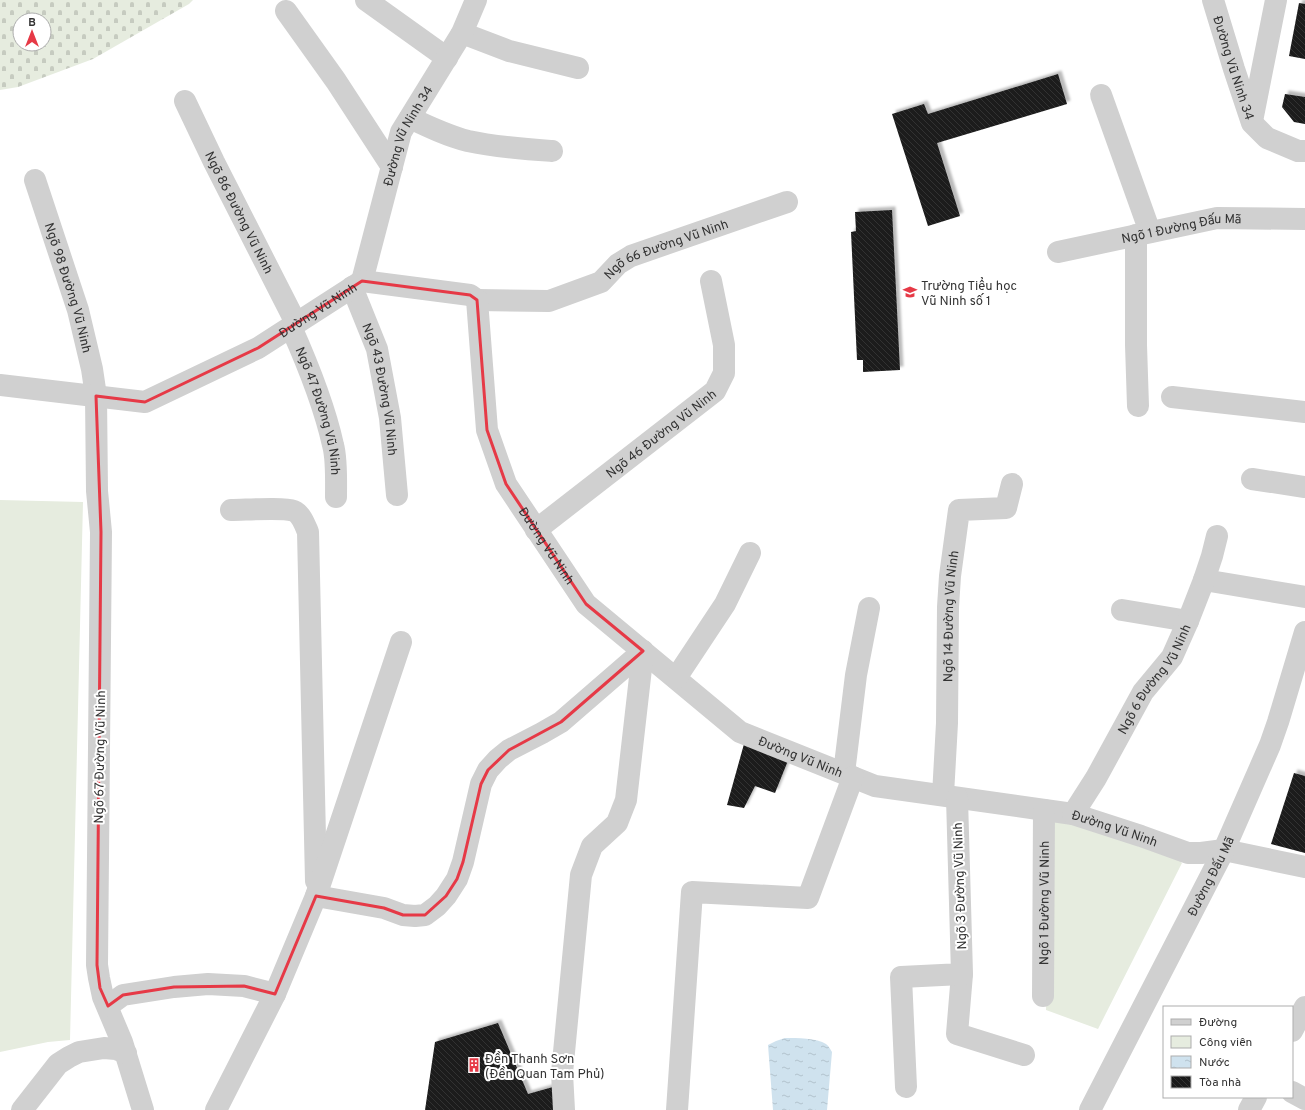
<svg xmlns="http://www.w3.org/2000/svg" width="1305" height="1110" font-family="Overpass,sans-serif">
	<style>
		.green { fill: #e6ecdf }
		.cemetery { fill: url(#cemetery-stones); fill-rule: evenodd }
		.water { fill: url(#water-ripples) }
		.building { fill: url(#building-back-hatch); filter: url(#shadow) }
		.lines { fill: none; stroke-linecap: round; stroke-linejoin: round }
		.minor { stroke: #d0d0d0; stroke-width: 22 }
		.marked { fill: none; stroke: #e63946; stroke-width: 3; stroke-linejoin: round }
		.labels { text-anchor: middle; stroke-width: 4; stroke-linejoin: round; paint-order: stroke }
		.street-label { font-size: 13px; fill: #333; stroke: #fff }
		.poi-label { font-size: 13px; fill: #333; stroke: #fff; text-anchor: start }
	</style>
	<defs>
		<pattern id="cemetery-stones" width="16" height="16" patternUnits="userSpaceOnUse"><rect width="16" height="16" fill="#e6ecdf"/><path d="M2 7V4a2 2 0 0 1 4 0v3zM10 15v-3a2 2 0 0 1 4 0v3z" fill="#c6cbc0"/></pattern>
		<pattern id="water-ripples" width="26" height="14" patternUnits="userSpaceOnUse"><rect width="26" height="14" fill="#cfe2ee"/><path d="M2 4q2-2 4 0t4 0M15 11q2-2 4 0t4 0" fill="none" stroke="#b2c2cd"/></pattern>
		<pattern id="building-back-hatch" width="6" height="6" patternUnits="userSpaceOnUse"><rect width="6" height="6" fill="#1a1a1a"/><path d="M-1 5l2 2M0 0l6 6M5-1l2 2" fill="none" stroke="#333"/></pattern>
		<filter id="shadow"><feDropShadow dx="3.5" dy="-3.5" stdDeviation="1" flood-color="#0004"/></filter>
	</defs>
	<rect width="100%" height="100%" fill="#fff"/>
	<!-- green -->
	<path class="green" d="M 0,500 L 83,502 L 70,1040 L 48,1042 L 0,1052 Z
		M 1053,818 L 1175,856 L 1182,863 L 1098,1029 L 1046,1010 Z"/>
	<!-- cemetery -->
	<path class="cemetery" d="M 0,0 L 193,0 L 189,4 L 93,59 L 18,87 L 0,90 ZM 20,20 L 44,20 L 44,44 L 20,44 Z"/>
	<!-- water -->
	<path class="water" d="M 785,1038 C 797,1038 817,1038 826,1044 C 829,1046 830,1049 832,1052 L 827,1110 L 773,1110 L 768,1045 L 776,1041 Z"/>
	<!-- building -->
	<path class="building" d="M 1299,3 L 1305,4 L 1305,59 L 1289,56 Z
		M 1058,74 L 1067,104 L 937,143 L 960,216 L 928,226 L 892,114 L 924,104 L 928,114 Z
		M 1285,94 L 1305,97 L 1305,124 L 1294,122 L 1282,107 Z
		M 892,210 L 900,370 L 863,372 L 863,360 L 857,360 L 851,232 L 856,231 L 855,212 Z
		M 744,744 L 789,758 L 775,793 L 755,786 L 744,808 L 727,805 Z
		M 1294,773 L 1305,776 L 1305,853 L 1271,844 Z
		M 498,1023 L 528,1094 L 553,1087 L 557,1110 L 425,1110 L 435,1042 Z"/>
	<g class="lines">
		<!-- minor -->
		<g class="minor">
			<path d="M 366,0 L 447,58"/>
			<path id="s1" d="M 1213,0 L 1234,69 L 1252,123 L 1267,138 L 1298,151 L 1305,151"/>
			<path d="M 286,11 L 336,81 L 392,167"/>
			<path d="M 462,33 L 509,51 L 578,68"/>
			<path d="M 1101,95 L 1150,232"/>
			<path id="s2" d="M 185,101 L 214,162 L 296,323"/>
			<path d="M 410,118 C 429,127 448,136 468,141 C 495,147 524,149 552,151"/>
			<path d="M 1252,121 L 1276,0"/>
			<path id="s3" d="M 35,180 L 78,310 L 92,369 L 96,396 L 97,491 L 101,532 L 97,965 L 99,978 L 103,997 L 122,1042 L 143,1110"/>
			<path d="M 1136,235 L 1136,345 L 1138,406"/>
			<path id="s4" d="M 1058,252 L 1217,218 L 1305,219"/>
			<path id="s5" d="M 362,281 L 401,132 L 462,33 L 476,0"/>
			<path id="s6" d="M 352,287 L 377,349 L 390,418 L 397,495"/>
			<path id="s7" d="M 477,300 L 549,301 L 601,282 L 618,264 L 631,256 L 787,202"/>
			<path id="s8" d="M 291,327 C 308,365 324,404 333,445 C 337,459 336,482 336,497"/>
			<path id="s9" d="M 0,385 L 145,402 L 258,348 L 362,281 L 470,295 L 477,300 L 487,430 L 506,484 L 586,604 L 740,732 L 875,786 L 1073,814 L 1141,836 L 1188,853 L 1201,853 L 1224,850 L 1305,867"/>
			<path d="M 1172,397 L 1305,412"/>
			<path d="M 1252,479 L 1305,487"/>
			<path d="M 231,510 C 245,510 283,507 294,511 C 301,514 305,525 308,532 L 316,881"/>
			<path id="s10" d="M 536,530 L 715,391 L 724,373 L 724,345 L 711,281"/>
			<path d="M 1204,580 L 1305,597"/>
			<path d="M 1122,610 L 1188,621"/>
			<path d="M 676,678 L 725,604 L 750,553"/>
			<path d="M 844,773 L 856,675 L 869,608"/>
			<path id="s11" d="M 943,795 L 947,723 L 948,607 L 950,576 L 959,510 L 1006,508 L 1012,484"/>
			<path id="s12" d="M 1073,814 L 1096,778 L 1143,692 L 1172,657 L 1188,621 L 1204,580 L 1212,556 L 1217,536"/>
			<path d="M 316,896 L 384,908 L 403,915 L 415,916 L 425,915 L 437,906 L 446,896 L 457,879 L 463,862 L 481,784 L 488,770 L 498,759 L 509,750 L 542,733 L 561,722 L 643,651"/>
			<path d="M 962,974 L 957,1034 L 1024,1055"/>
			<path id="s13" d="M 1043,996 L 1044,810"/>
			<path d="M 108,1006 L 123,995 L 174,987 L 208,984 L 244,986 L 275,994"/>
			<path d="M 1292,1031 L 1305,1007"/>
			<path d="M 906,1087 L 901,977 L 962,974 L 957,798"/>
			<path d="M 1292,1092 L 1305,1099"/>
			<path d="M 22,1110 L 58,1064 L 69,1057 L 79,1052 L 104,1048 L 116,1049 L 126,1053"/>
			<path d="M 216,1110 L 275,994 L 316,896 L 401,642"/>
			<path d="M 564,1110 L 562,1073 L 581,875 L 592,846 L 617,823 L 626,800 L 643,651"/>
			<path d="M 677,1110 L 692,892 L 808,898 L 853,777"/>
			<path id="s14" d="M 1090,1110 L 1224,850 L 1270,745 L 1278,722 L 1305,632"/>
			<path d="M 1249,1110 L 1256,1097"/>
		</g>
	</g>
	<!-- marked area -->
	<path class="marked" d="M 362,281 L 470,295 L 477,300 L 487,430 L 506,484 L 586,604 L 643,651 L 561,722 L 509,750 L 488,770 L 481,784 L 463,862 L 457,879 L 446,896 L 425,915 L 403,915 L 384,908 L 316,896 L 275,994 L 244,986 L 174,987 L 123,995 L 108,1006 L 100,988 L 97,965 L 101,532 L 96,396 L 145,402 L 258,348 Z"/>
	<!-- icons -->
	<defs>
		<symbol id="school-bare" viewBox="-9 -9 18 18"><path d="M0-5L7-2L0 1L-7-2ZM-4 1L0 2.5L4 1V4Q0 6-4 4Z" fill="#e63946" stroke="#fff" stroke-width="2.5" paint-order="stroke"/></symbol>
		<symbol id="building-bare" viewBox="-9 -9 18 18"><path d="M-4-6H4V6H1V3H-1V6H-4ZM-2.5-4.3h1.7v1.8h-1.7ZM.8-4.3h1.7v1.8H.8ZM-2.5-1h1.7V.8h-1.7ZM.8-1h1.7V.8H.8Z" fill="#e63946" stroke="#fff" stroke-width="2.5" paint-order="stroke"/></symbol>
	</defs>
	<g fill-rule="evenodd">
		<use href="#school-bare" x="900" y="282" width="20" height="20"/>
		<use href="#building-bare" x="464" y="1055" width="20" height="20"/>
	</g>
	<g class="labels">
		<!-- street labels -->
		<g class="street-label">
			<text dy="5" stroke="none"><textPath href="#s1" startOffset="71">Đường Vũ Ninh 34</textPath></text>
			<text dy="5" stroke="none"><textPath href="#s5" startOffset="153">Đường Vũ Ninh 34</textPath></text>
			<text dy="5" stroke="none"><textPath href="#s2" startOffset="124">Ngõ 86 Đường Vũ Ninh</textPath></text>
			<text dy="5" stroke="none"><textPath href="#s4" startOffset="126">Ngõ 1 Đường Đấu Mã</textPath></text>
			<text dy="5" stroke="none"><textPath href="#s7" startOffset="202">Ngõ 66 Đường Vũ Ninh</textPath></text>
			<text dy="5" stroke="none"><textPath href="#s3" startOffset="113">Ngõ 98 Đường Vũ Ninh</textPath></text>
			<text dy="5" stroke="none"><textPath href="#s9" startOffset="342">Đường Vũ Ninh</textPath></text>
			<text dy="5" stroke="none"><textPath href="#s6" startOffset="107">Ngõ 43 Đường Vũ Ninh</textPath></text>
			<text dy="5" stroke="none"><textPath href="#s8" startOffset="89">Ngõ 47 Đường Vũ Ninh</textPath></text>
			<text dy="5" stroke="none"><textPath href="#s10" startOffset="158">Ngõ 46 Đường Vũ Ninh</textPath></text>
			<text dy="5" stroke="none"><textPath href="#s9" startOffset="774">Đường Vũ Ninh</textPath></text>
			<text dy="5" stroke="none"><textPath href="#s11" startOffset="179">Ngõ 14 Đường Vũ Ninh</textPath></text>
			<text dy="5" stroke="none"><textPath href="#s12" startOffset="158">Ngõ 6 Đường Vũ Ninh</textPath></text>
			<text dy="5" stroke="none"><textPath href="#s9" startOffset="1110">Đường Vũ Ninh</textPath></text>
			<text transform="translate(99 757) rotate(-89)" y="5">Ngõ 67 Đường Vũ Ninh</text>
			<text dy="5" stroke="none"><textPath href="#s9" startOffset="1434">Đường Vũ Ninh</textPath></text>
			<text dy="5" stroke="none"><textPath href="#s14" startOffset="263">Đường Đấu Mã</textPath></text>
			<text transform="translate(959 886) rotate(-92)" y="5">Ngõ 3 Đường Vũ Ninh</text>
			<text dy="5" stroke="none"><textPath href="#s13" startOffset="93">Ngõ 1 Đường Vũ Ninh</textPath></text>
		</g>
		<!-- poi labels -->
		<g class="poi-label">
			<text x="921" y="290">Trường Tiểu học<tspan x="921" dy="15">Vũ Ninh số 1</tspan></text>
			<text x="485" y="1063">Đền Thanh Sơn<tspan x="485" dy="15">(Đền Quan Tam Phủ)</tspan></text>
		</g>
	</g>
	<!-- legend -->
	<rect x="1163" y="1006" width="130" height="92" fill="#ffffff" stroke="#adadad"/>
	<rect x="1171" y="1019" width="20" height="6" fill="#d0d0d0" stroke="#adadad"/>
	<text x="1199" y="1026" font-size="12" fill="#333333">Đường</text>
	<rect x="1171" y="1036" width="20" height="12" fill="#e6ecdf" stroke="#adadad"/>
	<text x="1199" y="1046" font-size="12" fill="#333333">Công viên</text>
	<rect x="1171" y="1056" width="20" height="12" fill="url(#water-ripples)" stroke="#adadad"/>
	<text x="1199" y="1066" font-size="12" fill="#333333">Nước</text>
	<rect x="1171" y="1076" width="20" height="12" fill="url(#building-back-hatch)" stroke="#adadad"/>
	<text x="1199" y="1086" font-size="12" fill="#333333">Tòa nhà</text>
	<!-- north arrow -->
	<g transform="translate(32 32)"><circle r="19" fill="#ffffff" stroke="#adadad"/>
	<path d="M0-3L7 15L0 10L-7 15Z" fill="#e63946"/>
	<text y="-6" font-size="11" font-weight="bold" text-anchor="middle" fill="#333333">B</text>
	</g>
</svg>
